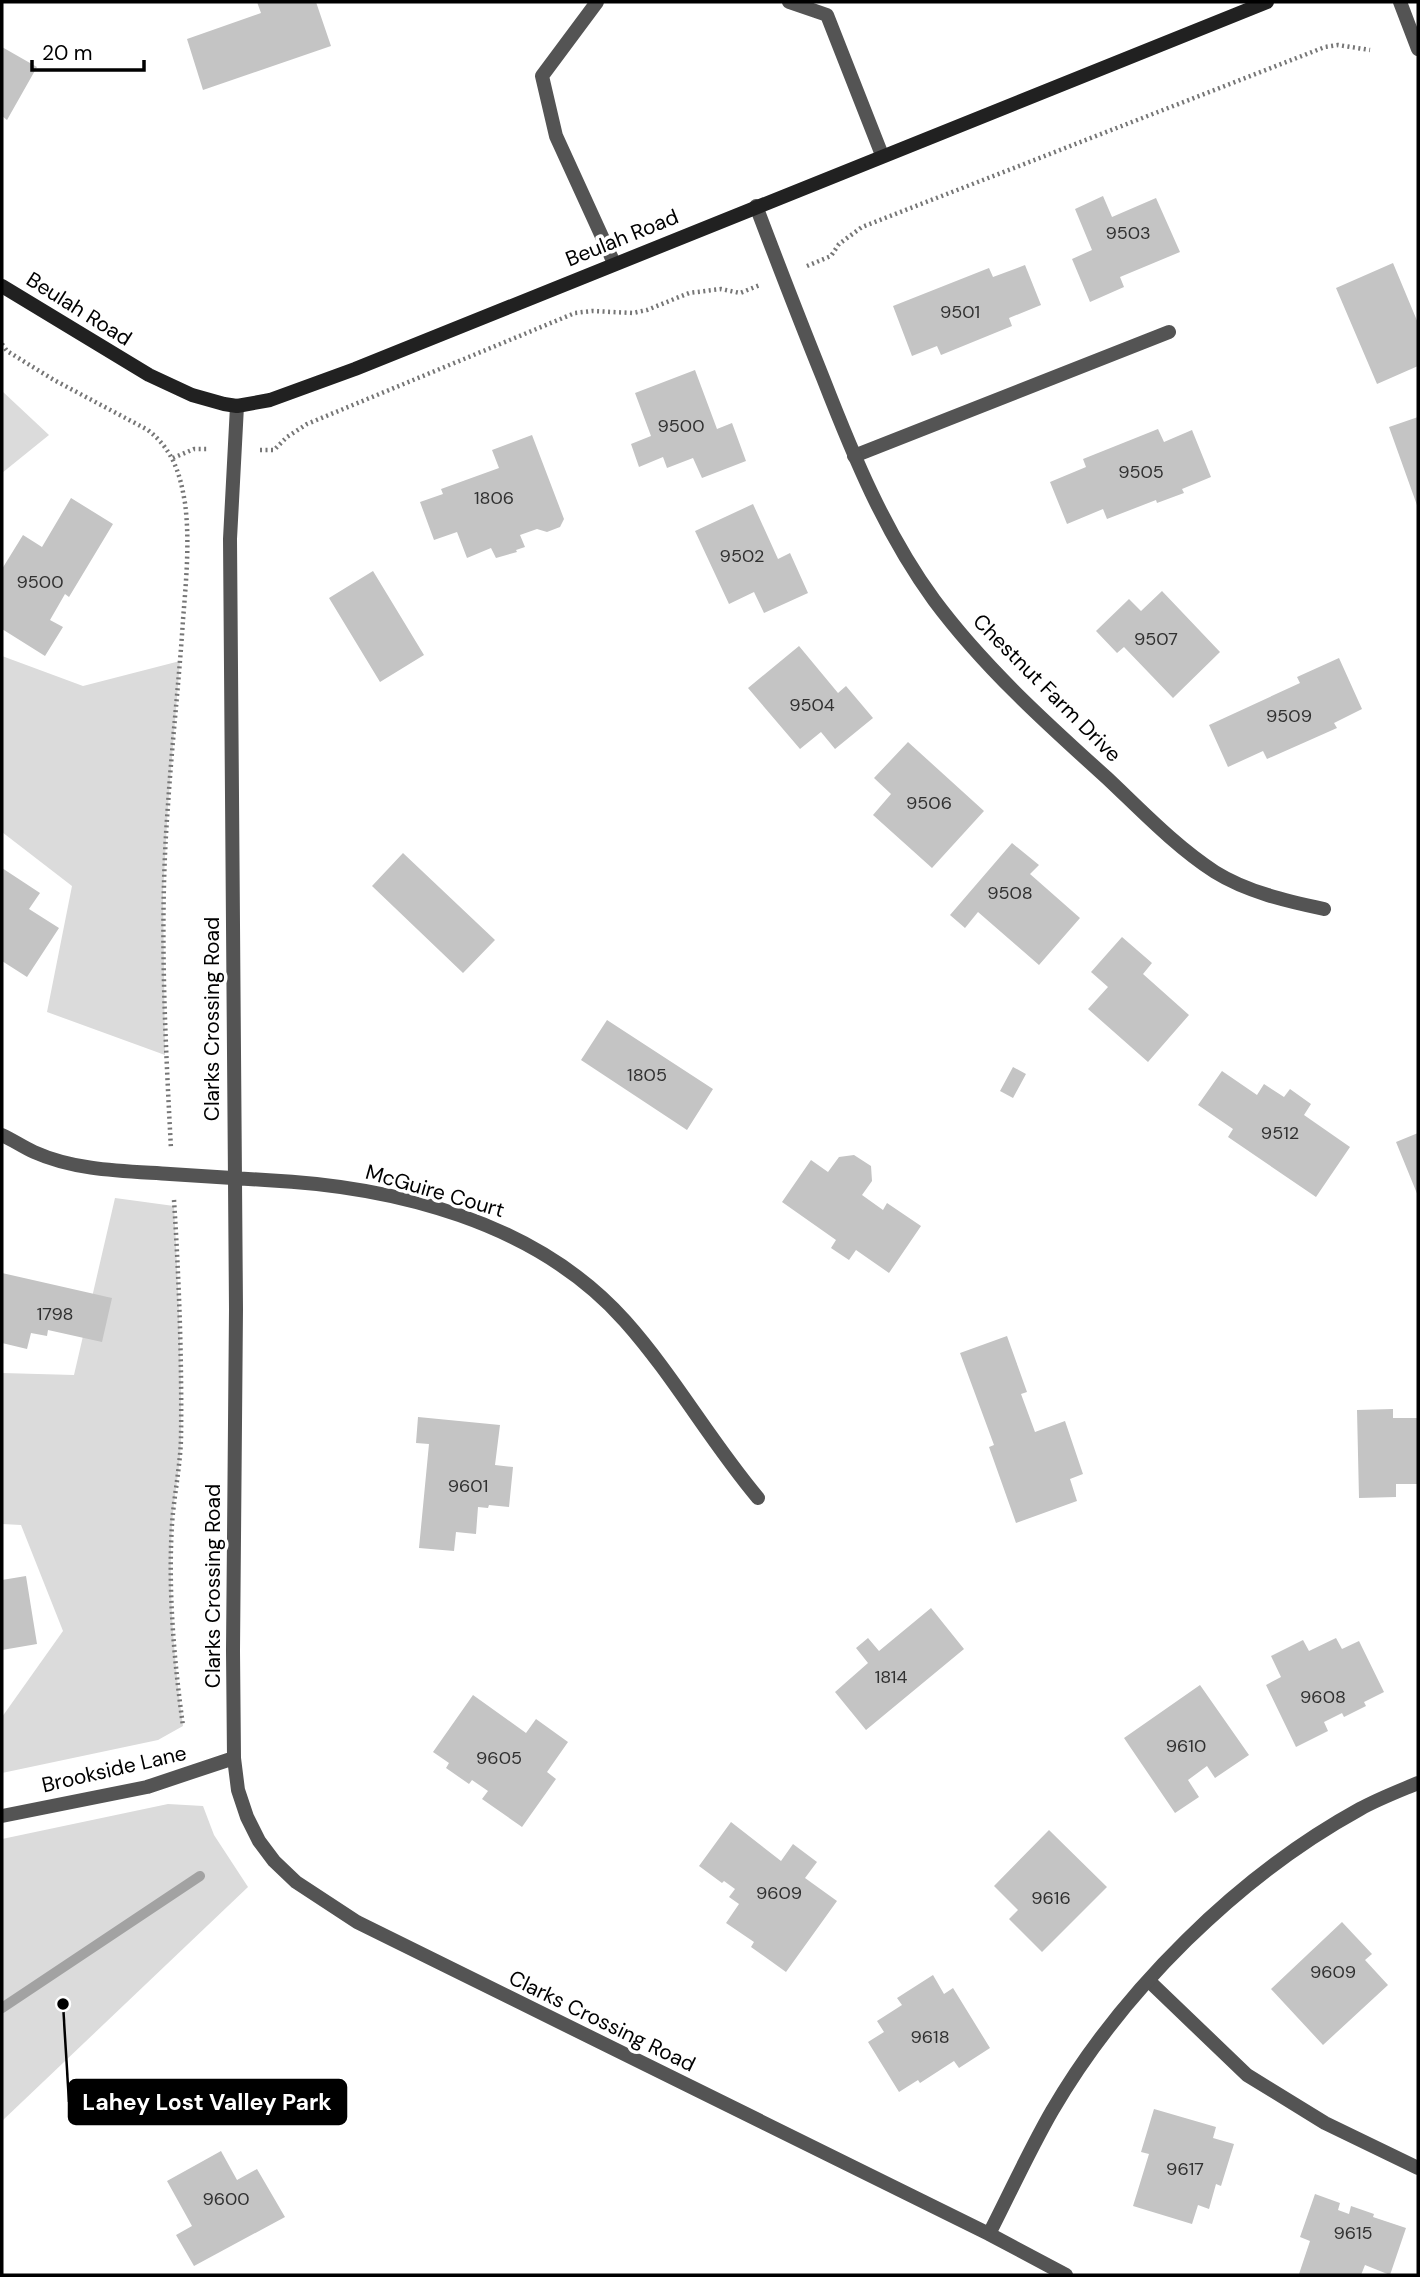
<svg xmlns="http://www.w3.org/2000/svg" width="1420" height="2277" font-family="'DM Sans',sans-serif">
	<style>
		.green { fill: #dbdbdb }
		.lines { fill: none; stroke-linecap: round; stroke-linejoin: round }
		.stream { stroke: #a2a2a2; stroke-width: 10 }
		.building { fill: #c4c4c4 }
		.path { stroke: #767676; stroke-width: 4.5; stroke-dasharray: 2 3.5; stroke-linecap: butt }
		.service { stroke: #545454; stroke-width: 14 }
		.minor { stroke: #545454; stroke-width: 14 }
		.secondary { stroke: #212121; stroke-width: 14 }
		.labels { text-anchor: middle; stroke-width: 7; stroke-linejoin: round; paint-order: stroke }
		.number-label { font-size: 18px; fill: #313131 }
		.street-label { font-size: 21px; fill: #000; stroke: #fff }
		.leader { fill: none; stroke: #000; stroke-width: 2.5 }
		.callout-dot { fill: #000; stroke: #fff; stroke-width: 2.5 }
		.callout { fill: #000; stroke: #000; stroke-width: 2.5 }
		.callout-label { font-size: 23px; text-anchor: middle; font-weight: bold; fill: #fff }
	</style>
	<rect width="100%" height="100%" fill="#fff"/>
	<!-- green -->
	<path class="green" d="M 2,391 L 49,435 L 2,473 Z
		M 2,656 L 83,686 L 180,661 L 168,806 L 163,893 L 165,1055 L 47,1012 L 72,886 L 2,832 Z
		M 115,1198 L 174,1206 C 178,1284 182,1362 181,1440 C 180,1469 174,1496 172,1525 C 168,1591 174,1660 183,1726 L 158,1740 L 2,1773 L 2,1717 L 63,1631 L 21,1525 L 2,1524 L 2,1373 L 74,1375 Z
		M 168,1804 L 203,1806 L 214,1835 L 248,1887 L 2,2121 L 2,1839 Z"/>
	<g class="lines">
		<!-- stream -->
		<path class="stream" d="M 2,2008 L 200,1876"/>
	</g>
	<!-- building -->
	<path class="building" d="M 257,2 L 316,2 L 331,46 L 203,90 L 187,39 L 261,13 Z
		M 2,47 L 37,67 L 7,120 L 2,116 Z
		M 1103,196 L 1112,217 L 1156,198 L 1180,252 L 1120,277 L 1124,287 L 1090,302 L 1072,259 L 1092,250 L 1075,209 Z
		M 1393,263 L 1418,323 L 1418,366 L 1377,384 L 1336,288 Z
		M 1025,265 L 1041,305 L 1009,318 L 1012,326 L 941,355 L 937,346 L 912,356 L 893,306 L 989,268 L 993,277 Z
		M 695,370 L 717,429 L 732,423 L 746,461 L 702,478 L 693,458 L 667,468 L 663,457 L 639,467 L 631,444 L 651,436 L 635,393 Z
		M 1418,417 L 1418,508 L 1389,427 Z
		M 1158,429 L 1164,442 L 1192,430 L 1211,477 L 1182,489 L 1184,493 L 1157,503 L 1156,500 L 1107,519 L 1103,509 L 1067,524 L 1050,482 L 1086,467 L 1083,459 Z
		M 532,435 L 564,519 L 560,527 L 547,532 L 537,529 L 520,535 L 525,547 L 516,550 L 517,552 L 496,558 L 491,548 L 467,558 L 457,532 L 434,540 L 420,502 L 443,494 L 441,489 L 499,468 L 492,450 Z
		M 71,498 L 113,524 L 69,597 L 65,594 L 50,620 L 63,627 L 45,656 L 2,629 L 2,569 L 23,535 L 42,547 Z
		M 753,504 L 778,559 L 790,553 L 808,593 L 764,613 L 754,592 L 729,604 L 695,531 Z
		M 373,571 L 424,655 L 380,682 L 329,598 Z
		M 1162,591 L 1220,652 L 1173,698 L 1124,647 L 1117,653 L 1096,631 L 1129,599 L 1141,611 Z
		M 799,646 L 838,693 L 846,686 L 873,718 L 835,749 L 821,732 L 800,749 L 748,688 Z
		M 1339,658 L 1362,709 L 1334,723 L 1337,728 L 1267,759 L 1263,751 L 1228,767 L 1209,725 L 1300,683 L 1297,677 Z
		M 908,742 L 984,811 L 932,868 L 873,815 L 891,794 L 874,778 Z
		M 1012,843 L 1039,865 L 1030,874 L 1080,918 L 1039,965 L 978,912 L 965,928 L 950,915 Z
		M 403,853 L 495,940 L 463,973 L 372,886 Z
		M 2,868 L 40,893 L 29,909 L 59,928 L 27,977 L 2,961 Z
		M 1122,937 L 1152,963 L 1143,974 L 1189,1015 L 1148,1062 L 1088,1009 L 1108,987 L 1091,972 Z
		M 607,1020 L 713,1089 L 687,1130 L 581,1060 Z
		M 1013,1067 L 1026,1074 L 1013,1098 L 1000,1091 Z
		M 1222,1071 L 1257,1095 L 1264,1084 L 1284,1097 L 1290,1089 L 1311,1104 L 1304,1115 L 1350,1147 L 1316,1197 L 1228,1137 L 1233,1129 L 1198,1105 Z
		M 1418,1133 L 1418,1196 L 1396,1142 Z
		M 854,1155 L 871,1166 L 872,1181 L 862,1195 L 883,1210 L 887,1203 L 921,1226 L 889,1273 L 856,1250 L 849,1260 L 831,1248 L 836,1240 L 782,1202 L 811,1160 L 828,1172 L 839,1157 Z
		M 2,1273 L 112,1298 L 102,1342 L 48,1330 L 47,1336 L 31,1333 L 27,1349 L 2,1343 Z
		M 1007,1336 L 1027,1392 L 1021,1394 L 1035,1432 L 1065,1421 L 1083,1474 L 1070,1479 L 1077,1501 L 1016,1523 L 989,1447 L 994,1445 L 960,1353 Z
		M 1393,1409 L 1393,1418 L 1418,1418 L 1418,1484 L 1396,1484 L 1396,1497 L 1359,1498 L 1357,1410 Z
		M 418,1417 L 500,1425 L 495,1465 L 513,1467 L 509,1507 L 489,1505 L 488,1508 L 478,1507 L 476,1534 L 456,1532 L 454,1551 L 419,1548 L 429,1444 L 416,1443 Z
		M 26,1576 L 37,1644 L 2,1650 L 2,1580 Z
		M 931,1608 L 964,1649 L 866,1730 L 835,1692 L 868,1663 L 856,1648 L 868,1638 L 879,1651 Z
		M 1336,1638 L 1342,1649 L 1359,1641 L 1384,1692 L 1364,1702 L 1366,1706 L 1344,1717 L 1342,1713 L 1324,1722 L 1328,1731 L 1296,1747 L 1266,1685 L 1281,1677 L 1271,1656 L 1303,1640 L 1309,1651 Z
		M 1200,1685 L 1249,1755 L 1215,1778 L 1207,1766 L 1188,1780 L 1199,1797 L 1175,1813 L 1124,1738 Z
		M 473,1695 L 526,1733 L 536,1719 L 568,1742 L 547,1772 L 556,1779 L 522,1827 L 482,1799 L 488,1791 L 472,1780 L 469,1784 L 446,1768 L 449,1763 L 433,1752 Z
		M 731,1822 L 781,1861 L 793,1844 L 817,1862 L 805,1878 L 837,1901 L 786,1972 L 751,1947 L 754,1942 L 726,1923 L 739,1904 L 729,1897 L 735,1889 L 724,1881 L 722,1883 L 699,1866 Z
		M 1049,1830 L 1107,1887 L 1042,1952 L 1009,1919 L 1018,1910 L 994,1886 Z
		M 1342,1922 L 1372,1954 L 1365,1960 L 1388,1985 L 1323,2045 L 1271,1989 Z
		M 933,1975 L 944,1994 L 953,1988 L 990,2048 L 959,2068 L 954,2061 L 920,2083 L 918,2080 L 899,2092 L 868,2042 L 884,2032 L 877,2021 L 902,2005 L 897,1998 Z
		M 1154,2109 L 1216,2127 L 1213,2138 L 1234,2144 L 1221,2186 L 1216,2184 L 1209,2209 L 1198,2205 L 1192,2224 L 1133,2206 L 1149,2154 L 1141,2152 Z
		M 221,2151 L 237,2180 L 257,2169 L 285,2217 L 194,2266 L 176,2235 L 192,2226 L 167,2181 Z
		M 1315,2194 L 1340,2203 L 1338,2210 L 1349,2214 L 1351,2206 L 1374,2214 L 1373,2217 L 1406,2228 L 1390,2275 L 1365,2265 L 1361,2275 L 1299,2274 L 1310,2241 L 1300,2237 Z"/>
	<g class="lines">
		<!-- path -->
		<path class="path" d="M 807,266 L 831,256 L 839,244 L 862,227 L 1325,47 L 1338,45 L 1370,50
			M 2,344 L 7,351 L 54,380 L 148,430 C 173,450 180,473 185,503 C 190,541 186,582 183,620 C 179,682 172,743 168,805 C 159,920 165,1034 171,1149
			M 260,450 L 274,450 L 287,437 L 307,424 L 575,313 L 592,311 L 633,313 L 647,310 L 689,293 L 721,289 L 740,293 L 760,285
			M 173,458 L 194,449 L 209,449
			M 174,1200 C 179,1279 182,1360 181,1439 C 180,1468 174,1496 172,1524 C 168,1591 174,1660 183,1726"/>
		<!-- service -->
		<path class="service" d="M 597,2 L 542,76 L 556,136 L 614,263
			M 789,2 L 827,15 L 882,155
			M 854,456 L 1169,332
			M 1149,1981 L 1247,2075 L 1325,2123 L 1418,2168"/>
		<!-- minor -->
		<path class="minor" d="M 1400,2 L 1418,49
			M 756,206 C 778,264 800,321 823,378 C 853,455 885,533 934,600 C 983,666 1046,723 1107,778 C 1141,810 1175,846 1215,872 C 1247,892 1287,901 1324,909
			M 237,406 L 230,539 L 236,1309 L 233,1651 L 234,1758 L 238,1790 L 247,1817 L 259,1841 L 274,1861 L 296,1882 L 357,1922 L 989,2234 L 1066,2275
			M 2,1135 C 13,1140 23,1147 34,1152 C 76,1171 125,1171 170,1174 C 201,1176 233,1178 265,1180 C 393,1186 536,1221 625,1321 C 674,1376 710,1441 758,1498
			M 2,1816 L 147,1787 L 234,1758
			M 989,2234 C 1010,2193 1029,2151 1052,2111 C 1122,1991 1238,1876 1360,1809 C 1378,1799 1399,1791 1418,1783"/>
		<!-- secondary -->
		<path class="secondary" d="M 2,286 L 149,375 L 192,395 L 224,404 L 237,406 L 270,400 L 355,369 L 1267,2"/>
	</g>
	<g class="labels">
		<!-- number labels -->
		<g class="number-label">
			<text x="1128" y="239">9503</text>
			<text x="960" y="318">9501</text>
			<text x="681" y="432">9500</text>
			<text x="1141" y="478">9505</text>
			<text x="494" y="504">1806</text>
			<text x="742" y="562">9502</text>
			<text x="40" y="588">9500</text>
			<text x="1156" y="645">9507</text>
			<text x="812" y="711">9504</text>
			<text x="1289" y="722">9509</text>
			<text x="929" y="809">9506</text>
			<text x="1010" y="899">9508</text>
			<text x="647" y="1081">1805</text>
			<text x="1280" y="1139">9512</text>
			<text x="55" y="1320">1798</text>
			<text x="468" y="1492">9601</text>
			<text x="891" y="1683">1814</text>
			<text x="1323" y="1703">9608</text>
			<text x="1186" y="1752">9610</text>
			<text x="499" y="1764">9605</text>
			<text x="779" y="1899">9609</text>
			<text x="1051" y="1904">9616</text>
			<text x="1333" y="1978">9609</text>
			<text x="930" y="2043">9618</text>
			<text x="1185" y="2175">9617</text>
			<text x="226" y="2205">9600</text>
			<text x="1353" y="2239">9615</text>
		</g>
		<!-- street labels -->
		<g class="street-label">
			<text transform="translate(622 238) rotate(-22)" y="7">Beulah Road</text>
			<text transform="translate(79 309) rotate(32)" y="7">Beulah Road</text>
			<text transform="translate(1047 688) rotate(45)" y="7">Chestnut Farm Drive</text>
			<text transform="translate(212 1019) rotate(-90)" y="7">Clarks Crossing Road</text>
			<text transform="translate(435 1191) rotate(16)" y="7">McGuire Court</text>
			<text transform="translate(213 1586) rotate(-90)" y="7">Clarks Crossing Road</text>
			<text transform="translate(114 1769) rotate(-13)" y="7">Brookside Lane</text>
			<text transform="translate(602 2021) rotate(26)" y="7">Clarks Crossing Road</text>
		</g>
	</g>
	<!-- callouts -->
	<path class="leader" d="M63 2004L69 2102"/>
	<circle class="callout-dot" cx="63" cy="2004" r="7"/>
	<rect class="callout" x="69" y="2080" width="277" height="44" rx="7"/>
	<g class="callout-label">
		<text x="207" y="2110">Lahey Lost Valley Park</text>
	</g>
	<!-- border -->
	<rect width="1420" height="2277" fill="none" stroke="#000000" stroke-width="7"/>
	<!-- scale -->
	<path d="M32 60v10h112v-10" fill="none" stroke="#000000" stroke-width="3.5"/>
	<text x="42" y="60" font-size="21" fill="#000000" stroke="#ffffff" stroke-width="5" paint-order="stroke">20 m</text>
</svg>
